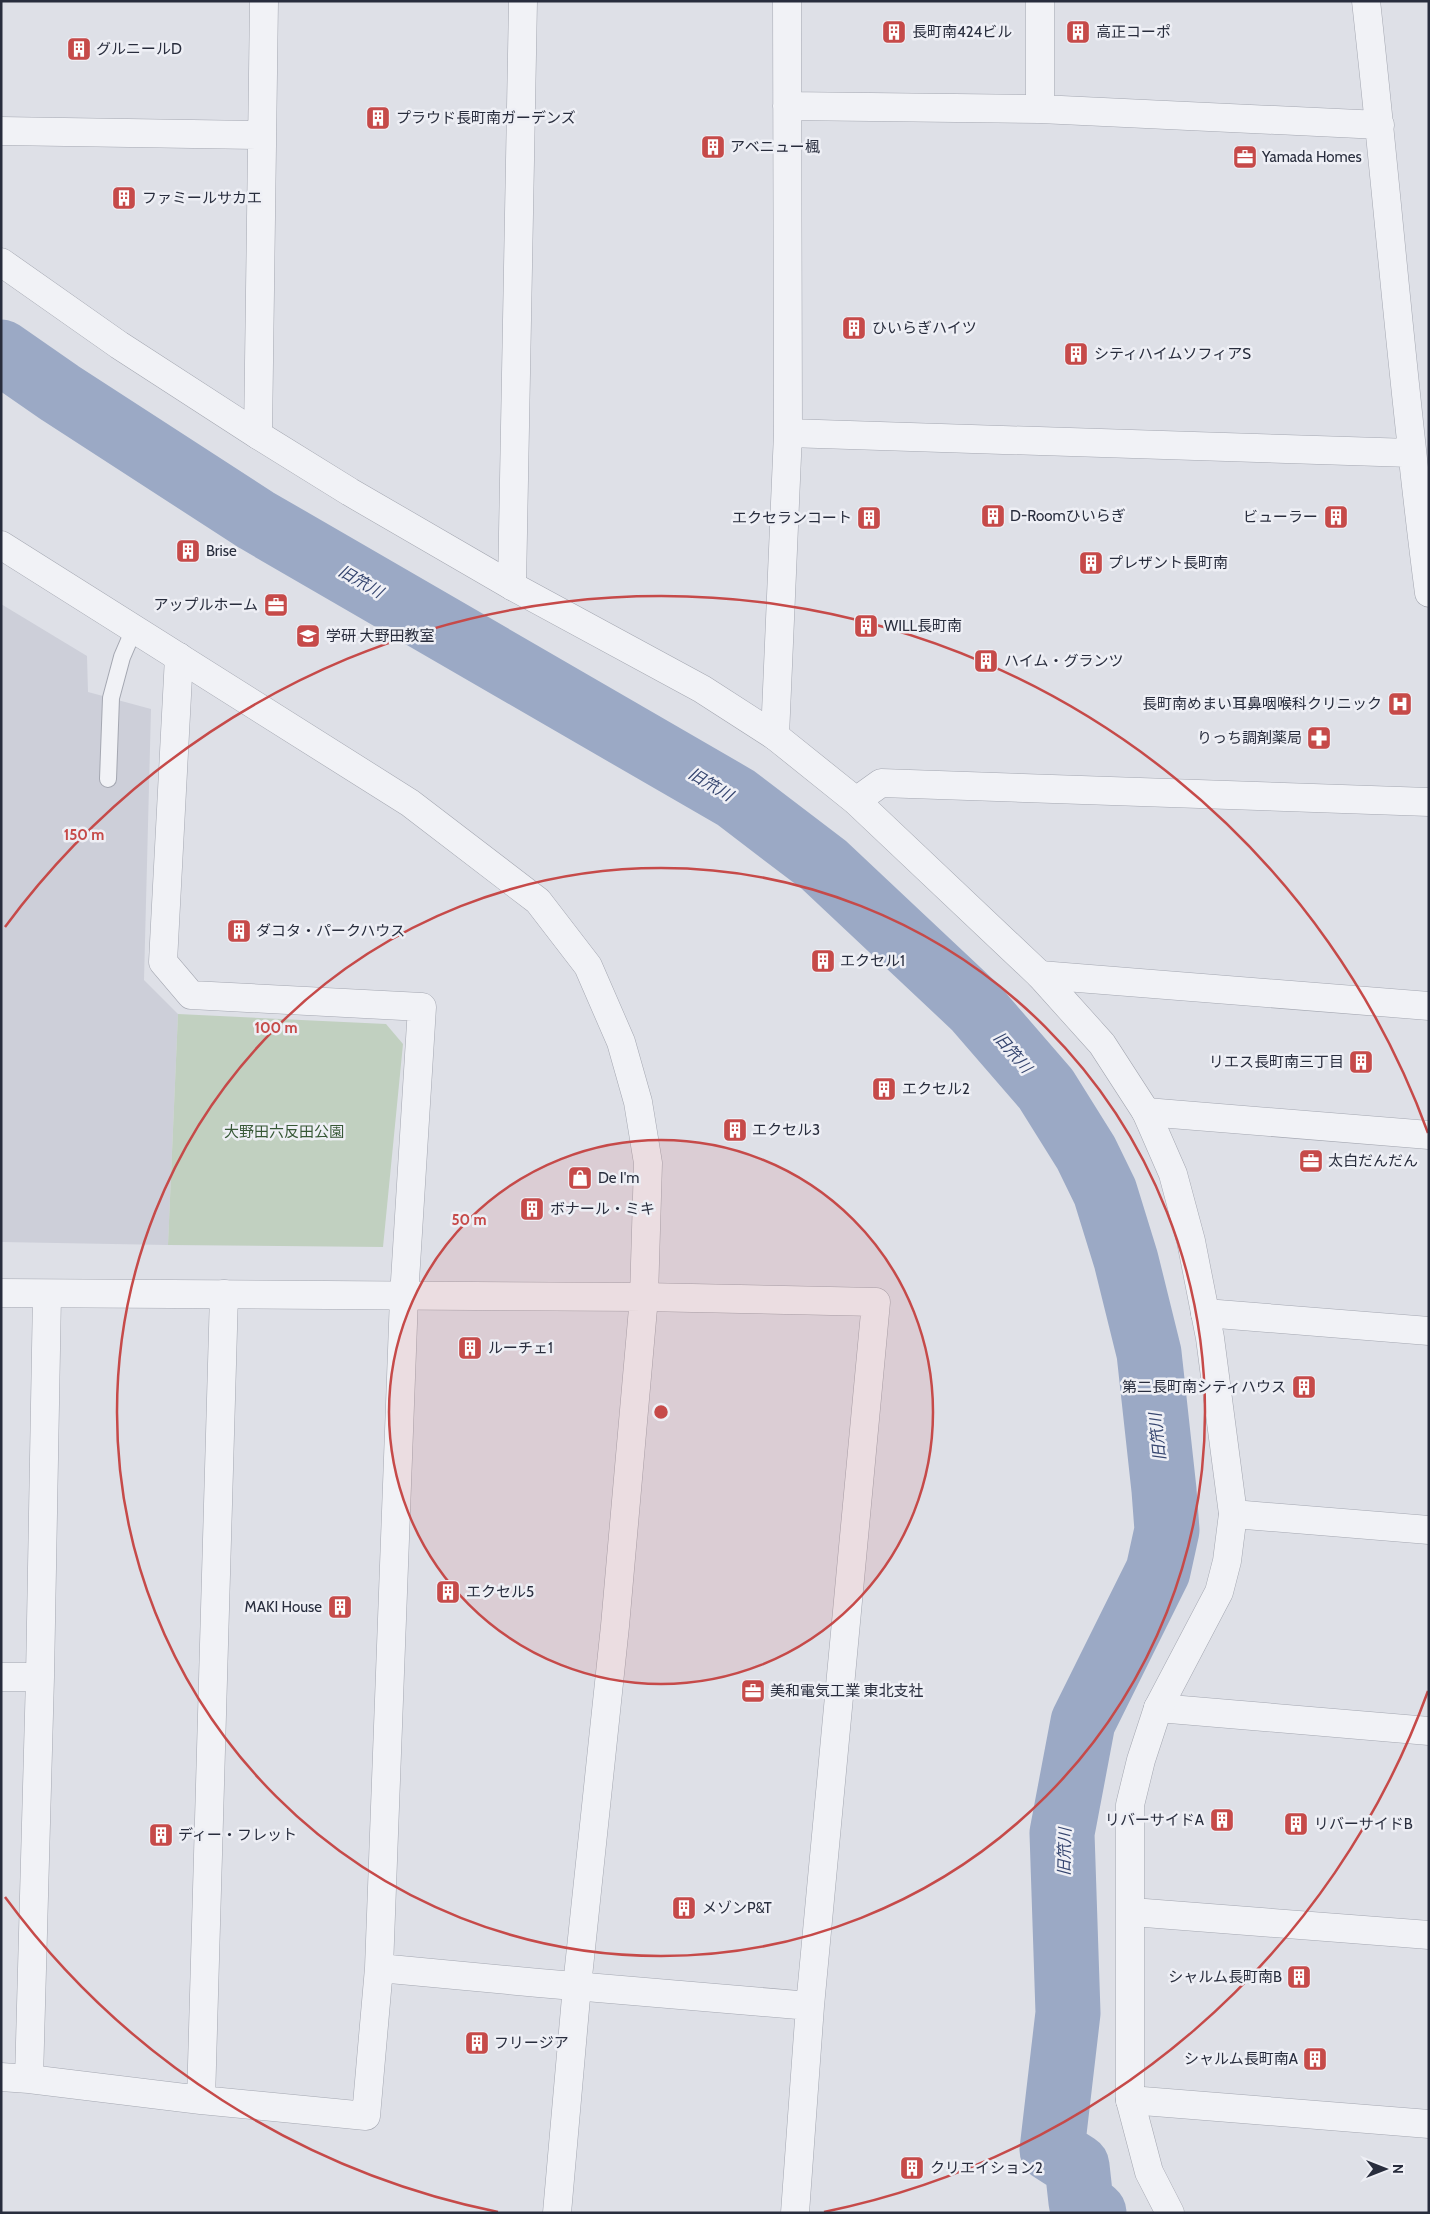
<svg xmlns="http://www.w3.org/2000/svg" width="1430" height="2214" font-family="Cabin,'Noto Sans JP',sans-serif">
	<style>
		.built { fill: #cdcfd9 }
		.green { fill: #c1d0c0 }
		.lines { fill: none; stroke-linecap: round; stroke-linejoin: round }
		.river { stroke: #9ba9c5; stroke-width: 65 }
		.service-casing { stroke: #a4a7b1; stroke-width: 18 }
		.minor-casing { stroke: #a4a7b1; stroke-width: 29 }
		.tertiary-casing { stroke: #a4a7b1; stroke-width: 29 }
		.service { stroke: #f1f2f6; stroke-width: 16 }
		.minor { stroke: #f1f2f6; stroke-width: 28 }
		.tertiary { stroke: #f1f2f6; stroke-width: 28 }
		.ring { fill: none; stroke: #c64a49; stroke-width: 2.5 }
		.labels { text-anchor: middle; stroke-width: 5; stroke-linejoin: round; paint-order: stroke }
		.poi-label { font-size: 15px; fill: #282d3d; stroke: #eeeff5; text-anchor: start }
		.park-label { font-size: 15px; fill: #375836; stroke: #eeeff5 }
		.water-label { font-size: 16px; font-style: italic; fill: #35456f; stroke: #eeeff5 }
		.centre { fill: #c64a49; stroke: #eeeff5; stroke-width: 2.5 }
		.ring-label { font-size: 15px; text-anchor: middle; font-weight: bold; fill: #c64a49; stroke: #eeeff5; stroke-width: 5; stroke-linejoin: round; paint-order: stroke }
	</style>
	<rect width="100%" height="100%" fill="#dee0e7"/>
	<!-- built -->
	<path class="built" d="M 1,604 L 87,656 L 88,692 L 151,709 L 144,980 L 178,1014 L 168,1245 L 1,1242 Z"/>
	<!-- green -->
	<path class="green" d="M 178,1014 L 386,1024 L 403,1044 L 383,1247 L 168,1245 Z"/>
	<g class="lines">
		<!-- river -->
		<path class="river" d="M 1,352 L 60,393 L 256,520 L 736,798 L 824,865 L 975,1007 L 1046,1089 L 1086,1153 L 1105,1192 L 1126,1260 L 1149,1353 L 1164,1490 L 1167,1530 L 1158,1571 L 1083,1722 L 1062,1833 L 1068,2013 L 1052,2150 L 1077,2166 L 1081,2202 L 1094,2213"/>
		<defs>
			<path id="service" d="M 108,779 L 111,698 L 122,657 L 134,629"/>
			<path id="minor" d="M 1040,1 L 1040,109
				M 1366,1 C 1388,198 1403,396 1429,593
				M 787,106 L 1040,109 L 1380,125
				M 1,131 L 262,135
				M 788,433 L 1411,453
				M 258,435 L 264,1
				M 512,586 L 523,1
				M 775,736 L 788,433 L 787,1
				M 1040,975 L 1429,1006
				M 1146,1112 L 1429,1135
				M 644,1297 L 876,1302 L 810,2006
				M 1205,1313 L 1429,1331
				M 1233,1514 L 1429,1530
				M 1,1677 L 40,1677 L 29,2079 L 1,2077
				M 40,1677 L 47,1295
				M 1158,1708 L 1429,1731
				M 1132,1912 L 1429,1935
				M 379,1968 L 539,1983 L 810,2006 L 795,2213
				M 29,2079 L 201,2100 L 366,2116 L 379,1968 L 404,1297 L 422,1007 L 191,995 L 163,962 L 179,657
				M 201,2100 L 224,1294
				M 1130,2100 L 1429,2124"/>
			<path id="tertiary" d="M 1,262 L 119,345 L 258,435 L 350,492 L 512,586 L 702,689 L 775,736 L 856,801 L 1040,975 L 1102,1044 L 1146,1112 L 1173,1174 L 1191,1241 L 1210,1338 L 1233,1514 L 1227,1561 L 1219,1592 L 1158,1708 L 1141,1760 L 1130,1805 L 1130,2100 L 1149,2172 L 1170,2213
				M 1,545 L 410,803 L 538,901 L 588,966 L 621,1042 L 638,1102 L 648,1163 L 644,1297 L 615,1626 L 577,1986 L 557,2213
				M 856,801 L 881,783 L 1429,802
				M 1,1293 L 644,1297"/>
		</defs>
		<!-- service casing -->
		<use href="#service" class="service-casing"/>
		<!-- minor casing -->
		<use href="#minor" class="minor-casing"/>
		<!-- tertiary casing -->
		<use href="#tertiary" class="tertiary-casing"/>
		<!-- service -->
		<use href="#service" class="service"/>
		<!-- minor -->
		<use href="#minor" class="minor"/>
		<!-- tertiary -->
		<use href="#tertiary" class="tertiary"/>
	</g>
	<!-- distance rings -->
	<circle cx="661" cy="1412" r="272" fill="#c64a49" fill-opacity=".12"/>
	<g class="ring">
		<circle cx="661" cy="1412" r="272"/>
		<circle cx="661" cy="1412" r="544"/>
		<path d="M1428 1691A816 816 0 0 1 824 2212M498 2212A816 816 0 0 1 5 1897M5 927A816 816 0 0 1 1428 1133"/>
	</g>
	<!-- icons -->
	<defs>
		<symbol id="building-square" viewBox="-11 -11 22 22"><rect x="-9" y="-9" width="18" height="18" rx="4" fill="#c64a49" stroke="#eeeff5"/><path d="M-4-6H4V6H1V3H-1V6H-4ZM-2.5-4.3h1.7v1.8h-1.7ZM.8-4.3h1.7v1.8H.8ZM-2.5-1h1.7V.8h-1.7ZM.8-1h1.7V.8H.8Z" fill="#fff"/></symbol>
		<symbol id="office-square" viewBox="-11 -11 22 22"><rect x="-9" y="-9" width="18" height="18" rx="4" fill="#c64a49" stroke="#eeeff5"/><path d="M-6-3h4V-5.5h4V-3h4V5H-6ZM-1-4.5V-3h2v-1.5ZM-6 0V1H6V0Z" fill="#fff"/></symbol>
		<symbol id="school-square" viewBox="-11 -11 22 22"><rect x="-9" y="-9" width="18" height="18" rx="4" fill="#c64a49" stroke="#eeeff5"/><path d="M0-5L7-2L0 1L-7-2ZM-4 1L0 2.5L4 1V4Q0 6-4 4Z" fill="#fff"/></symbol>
		<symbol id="hospital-square" viewBox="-11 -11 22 22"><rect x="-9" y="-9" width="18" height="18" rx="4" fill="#c64a49" stroke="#eeeff5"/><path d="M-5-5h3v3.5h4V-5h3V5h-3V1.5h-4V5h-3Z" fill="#fff"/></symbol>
		<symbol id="pharmacy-square" viewBox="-11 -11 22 22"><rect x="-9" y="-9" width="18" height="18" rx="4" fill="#c64a49" stroke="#eeeff5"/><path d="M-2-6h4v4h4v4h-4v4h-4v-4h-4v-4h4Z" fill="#fff"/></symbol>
		<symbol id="shop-square" viewBox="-11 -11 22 22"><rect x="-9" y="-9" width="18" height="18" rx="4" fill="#c64a49" stroke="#eeeff5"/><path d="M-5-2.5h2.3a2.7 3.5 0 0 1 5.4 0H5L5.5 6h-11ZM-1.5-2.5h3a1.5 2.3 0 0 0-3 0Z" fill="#fff"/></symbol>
	</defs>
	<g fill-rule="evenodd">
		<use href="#building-square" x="880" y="18" width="28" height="28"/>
		<use href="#building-square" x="1064" y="18" width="28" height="28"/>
		<use href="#building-square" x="65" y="35" width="28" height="28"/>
		<use href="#building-square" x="364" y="104" width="28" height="28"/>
		<use href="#building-square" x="699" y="133" width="28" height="28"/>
		<use href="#office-square" x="1231" y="143" width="28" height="28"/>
		<use href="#building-square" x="110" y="184" width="28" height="28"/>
		<use href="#building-square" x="840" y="314" width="28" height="28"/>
		<use href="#building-square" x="1062" y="340" width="28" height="28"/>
		<use href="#building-square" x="979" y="502" width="28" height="28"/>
		<use href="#building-square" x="1322" y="503" width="28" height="28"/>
		<use href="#building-square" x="855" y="504" width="28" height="28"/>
		<use href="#building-square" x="174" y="537" width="28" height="28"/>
		<use href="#building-square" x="1077" y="549" width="28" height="28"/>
		<use href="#office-square" x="262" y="591" width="28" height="28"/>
		<use href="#building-square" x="852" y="612" width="28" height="28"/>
		<use href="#school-square" x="294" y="622" width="28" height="28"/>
		<use href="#building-square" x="972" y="647" width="28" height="28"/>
		<use href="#hospital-square" x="1386" y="690" width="28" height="28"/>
		<use href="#pharmacy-square" x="1305" y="724" width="28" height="28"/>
		<use href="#building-square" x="225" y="917" width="28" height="28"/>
		<use href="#building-square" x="809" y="947" width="28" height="28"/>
		<use href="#building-square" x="1347" y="1048" width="28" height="28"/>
		<use href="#building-square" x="870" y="1075" width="28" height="28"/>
		<use href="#building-square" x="721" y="1116" width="28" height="28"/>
		<use href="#office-square" x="1297" y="1147" width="28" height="28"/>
		<use href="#shop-square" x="566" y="1164" width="28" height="28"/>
		<use href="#building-square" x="518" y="1195" width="28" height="28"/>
		<use href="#building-square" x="456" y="1334" width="28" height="28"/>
		<use href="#building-square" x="1290" y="1373" width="28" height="28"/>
		<use href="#building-square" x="434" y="1578" width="28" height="28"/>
		<use href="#building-square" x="326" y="1593" width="28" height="28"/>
		<use href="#office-square" x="739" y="1677" width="28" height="28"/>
		<use href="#building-square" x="1208" y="1806" width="28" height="28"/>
		<use href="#building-square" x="1282" y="1810" width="28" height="28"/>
		<use href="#building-square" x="147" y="1821" width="28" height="28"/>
		<use href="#building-square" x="670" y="1894" width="28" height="28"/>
		<use href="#building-square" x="1285" y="1963" width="28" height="28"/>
		<use href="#building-square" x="463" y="2029" width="28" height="28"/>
		<use href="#building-square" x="1301" y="2045" width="28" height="28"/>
		<use href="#building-square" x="898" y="2154" width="28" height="28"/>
	</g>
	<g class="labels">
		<!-- poi labels -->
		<g class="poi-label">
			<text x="912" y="37">長町南424ビル</text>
			<text x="1096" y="37">高正コーポ</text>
			<text x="96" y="54">グルニールD</text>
			<text x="396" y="123">プラウド長町南ガーデンズ</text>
			<text x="730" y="152">アベニュー楓</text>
			<text x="1262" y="162">Yamada Homes</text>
			<text x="142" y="203">ファミールサカエ</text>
			<text x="872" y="333">ひいらぎハイツ</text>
			<text x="1094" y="359">シティハイムソフィアS</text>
			<text x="1010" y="521">D-Roomひいらぎ</text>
			<text x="1318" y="522" text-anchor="end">ビューラー</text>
			<text x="852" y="523" text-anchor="end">エクセランコート</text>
			<text x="206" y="556">Brise</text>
			<text x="1108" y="568">プレザント長町南</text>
			<text x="258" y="610" text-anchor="end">アップルホーム</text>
			<text x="884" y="631">WILL長町南</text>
			<text x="326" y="641">学研 大野田教室</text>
			<text x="1004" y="666">ハイム・グランツ</text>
			<text x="1382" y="709" text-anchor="end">長町南めまい耳鼻咽喉科クリニック</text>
			<text x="1302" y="743" text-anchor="end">りっち調剤薬局</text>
			<text x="256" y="936">ダコタ・パークハウス</text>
			<text x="840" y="966">エクセル1</text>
			<text x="1344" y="1067" text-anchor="end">リエス長町南三丁目</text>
			<text x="902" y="1094">エクセル2</text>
			<text x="752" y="1135">エクセル3</text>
			<text x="1328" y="1166">太白だんだん</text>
			<text x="598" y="1183">De I'm</text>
			<text x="550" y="1214">ボナール・ミキ</text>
			<text x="488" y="1353">ルーチェ1</text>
			<text x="1286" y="1392" text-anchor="end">第二長町南シティハウス</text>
			<text x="466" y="1597">エクセル5</text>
			<text x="322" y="1612" text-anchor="end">MAKI House</text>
			<text x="770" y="1696">美和電気工業 東北支社</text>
			<text x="1204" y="1825" text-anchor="end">リバーサイドA</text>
			<text x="1314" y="1829">リバーサイドB</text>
			<text x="178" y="1840">ディー・フレット</text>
			<text x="702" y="1913">メゾンP&amp;T</text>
			<text x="1282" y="1982" text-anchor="end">シャルム長町南B</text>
			<text x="494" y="2048">フリージア</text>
			<text x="1298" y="2064" text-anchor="end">シャルム長町南A</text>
			<text x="930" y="2173">クリエイション2</text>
		</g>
		<!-- park labels -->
		<g class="park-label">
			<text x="284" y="1137">大野田六反田公園</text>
		</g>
		<!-- water labels -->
		<g class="water-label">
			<text transform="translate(361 581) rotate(30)" y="6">旧笊川</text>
			<text transform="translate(711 784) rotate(31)" y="6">旧笊川</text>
			<text transform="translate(1013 1052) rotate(49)" y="6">旧笊川</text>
			<text transform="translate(1157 1437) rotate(-96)" y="6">旧笊川</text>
			<text transform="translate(1064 1852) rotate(-89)" y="6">旧笊川</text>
		</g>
	</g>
	<circle cx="661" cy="1412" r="8" class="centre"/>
	<g class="ring-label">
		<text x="84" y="840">150 m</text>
		<text x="276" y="1033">100 m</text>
		<text x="469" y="1225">50 m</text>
	</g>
	<!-- border -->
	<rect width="1430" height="2214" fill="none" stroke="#282d3d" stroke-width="5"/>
	<!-- north arrow -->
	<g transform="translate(1385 2169) rotate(90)" stroke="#eeeff5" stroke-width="4" paint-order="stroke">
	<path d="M0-4L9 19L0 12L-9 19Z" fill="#282d3d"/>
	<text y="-8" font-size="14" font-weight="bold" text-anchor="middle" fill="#282d3d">N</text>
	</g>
</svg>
